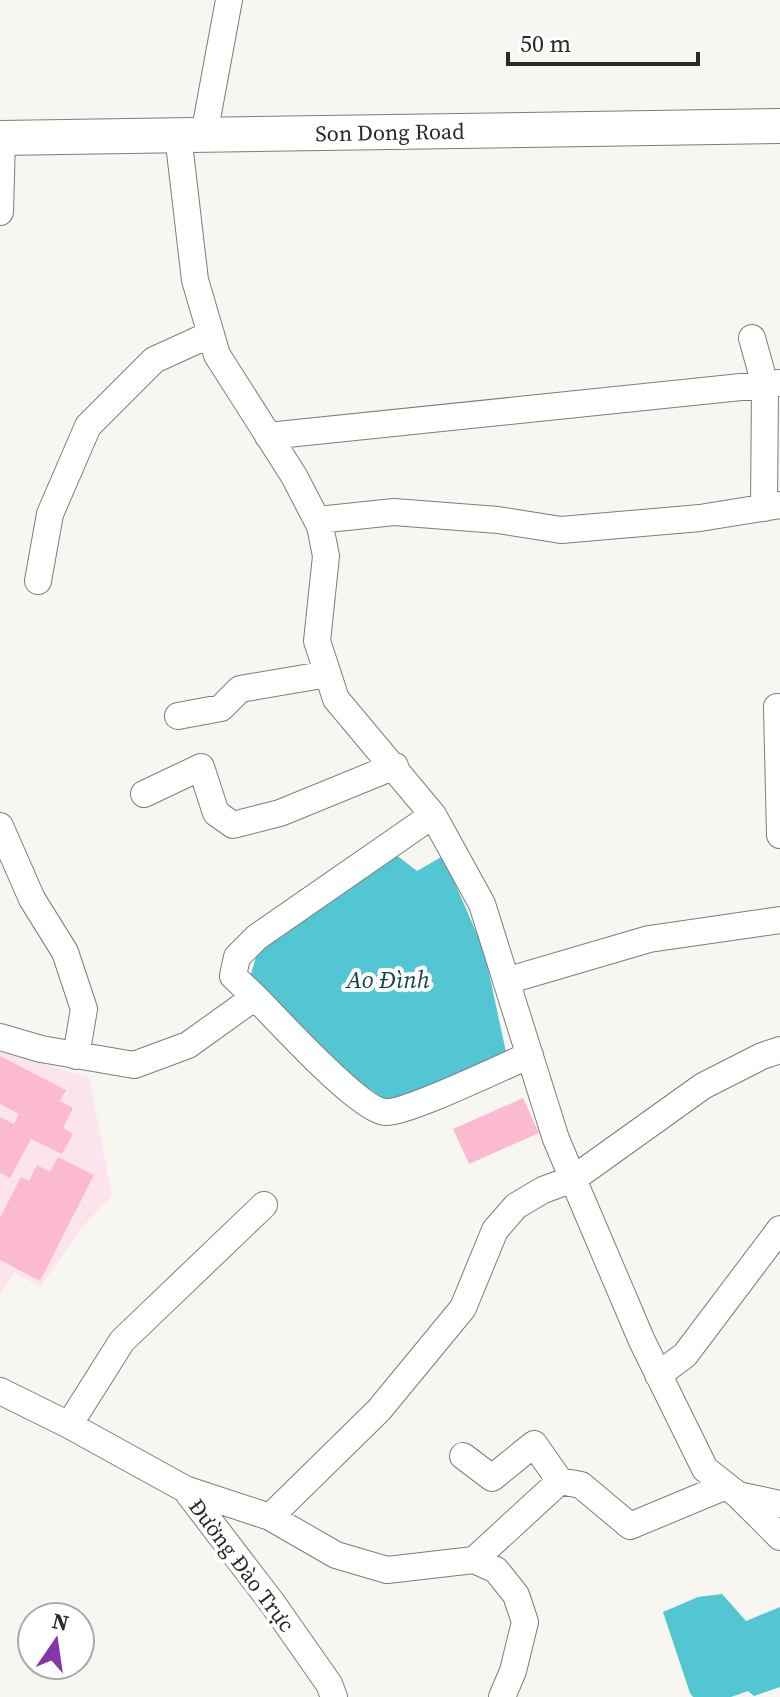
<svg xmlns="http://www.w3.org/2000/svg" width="780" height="1697" font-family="'Source Serif 4',serif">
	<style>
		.education { fill: #fce4ef }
		.water { fill: #52c6d2 }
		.building { fill: #fcb9d2 }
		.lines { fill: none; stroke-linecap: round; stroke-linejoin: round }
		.minor-casing { stroke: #7e7d78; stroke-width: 28 }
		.major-casing { stroke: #7e7d78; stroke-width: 36 }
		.minor { stroke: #fff; stroke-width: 26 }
		.major { stroke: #fff; stroke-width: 34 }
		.labels { text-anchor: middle; stroke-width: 8; stroke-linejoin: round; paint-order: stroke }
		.street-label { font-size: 22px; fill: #2b2a28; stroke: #fff }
		.water-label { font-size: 24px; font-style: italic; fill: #12464b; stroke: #fff }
	</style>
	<rect width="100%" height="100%" fill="#f7f6f0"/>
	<!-- education -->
	<path class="education" d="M 0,1052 L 89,1077 L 112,1196 L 83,1226 L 40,1287 L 14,1272 L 0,1295 Z"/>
	<!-- water -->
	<path class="water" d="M 395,854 L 417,871 L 443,856 L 484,950 L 506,1052 L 389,1102 L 334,1065 L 251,974 L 256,957 L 269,941 Z
		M 722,1594 L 746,1621 L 780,1607 L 780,1687 L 754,1696 L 748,1691 L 731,1697 L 693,1697 L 690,1693 L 663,1612 L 698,1597 Z"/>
	<!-- building -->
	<path class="building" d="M 0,1056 L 66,1090 L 60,1101 L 73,1108 L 63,1128 L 73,1134 L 62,1154 L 31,1139 L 10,1178 L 0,1173 L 0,1117 L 14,1124 L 19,1114 L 0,1104 Z
		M 523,1098 L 539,1133 L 469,1164 L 453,1129 Z
		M 58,1157 L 94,1175 L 40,1281 L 0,1260 L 0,1218 L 21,1177 L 29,1181 L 37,1165 L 50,1172 Z"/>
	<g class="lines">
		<defs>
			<path id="minor" d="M 178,135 L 195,280 L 217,355 L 294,476 L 320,526 L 326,556 L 317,641 L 336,699 L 433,815 L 482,904 L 556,1139 L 642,1341 L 705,1469 L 738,1495 L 780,1504
				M 204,135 L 229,0
				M 0,212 L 2,138
				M 752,338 L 765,385 L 764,508
				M 268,436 L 780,383
				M 318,520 L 394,512 L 498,520 L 561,530 L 700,518 L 780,505
				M 38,581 L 50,514 L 88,426 L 154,360 L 211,334
				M 777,707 L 780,835
				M 178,716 L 221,708 L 240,689 L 328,674
				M 144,794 L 201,767 L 216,813 L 233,825 L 280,813 L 395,766
				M 0,826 L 32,899 L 65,952 L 84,1009 L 76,1056
				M 506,981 L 649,939 L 780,920
				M 255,997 C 277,1019 359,1110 385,1112 C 406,1114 504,1066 530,1055
				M 0,1037 L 41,1049 L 134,1065 L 188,1045 L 255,997 L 233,976 L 237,957 L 257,937 L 433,815
				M 658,1375 L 685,1355 L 780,1229
				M 0,1391 L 69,1425 L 185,1489 L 273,1604 L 329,1684 L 334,1697
				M 69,1425 L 122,1341 L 264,1205
				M 463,1456 L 492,1478 L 534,1444 L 560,1481
				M 185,1489 L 270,1517 L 336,1555 L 387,1570 L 474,1560 L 496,1570 L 516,1595 L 525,1622 L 513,1671 L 502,1697
				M 738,1495 L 780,1537
				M 270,1517 L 379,1410 L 463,1308 L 495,1230 L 516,1206 L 543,1190 L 573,1179 L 703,1086 L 762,1056 L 780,1050
				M 474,1560 L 560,1481 L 581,1485 L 630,1526 L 726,1486"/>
			<path id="major" d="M 0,138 L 780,126"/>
		</defs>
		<!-- minor casing -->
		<use href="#minor" class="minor-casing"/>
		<!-- major casing -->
		<use href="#major" class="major-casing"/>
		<!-- minor -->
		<use href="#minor" class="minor"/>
		<!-- major -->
		<use href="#major" class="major"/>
	</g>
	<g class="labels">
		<!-- street labels -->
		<g class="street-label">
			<text transform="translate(390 132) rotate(-1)" y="8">Son Dong Road</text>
			<text transform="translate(242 1565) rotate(53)" y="8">Đường Đào Trực</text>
		</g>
		<!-- water labels -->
		<g class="water-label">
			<text x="388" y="988">Ao Đình</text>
		</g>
	</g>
	<!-- north arrow -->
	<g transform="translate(56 1641) rotate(13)"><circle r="38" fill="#ffffff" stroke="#aaaaa9" stroke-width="2"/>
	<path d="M0-6L14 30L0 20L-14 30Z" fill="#8236a7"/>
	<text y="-12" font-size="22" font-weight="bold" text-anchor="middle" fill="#2b2a28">N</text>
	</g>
	<!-- scale -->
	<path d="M508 52v12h190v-12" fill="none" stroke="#2b2a28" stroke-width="4"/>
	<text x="520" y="52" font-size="24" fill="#2b2a28" stroke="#ffffff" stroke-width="6" paint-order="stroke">50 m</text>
</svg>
